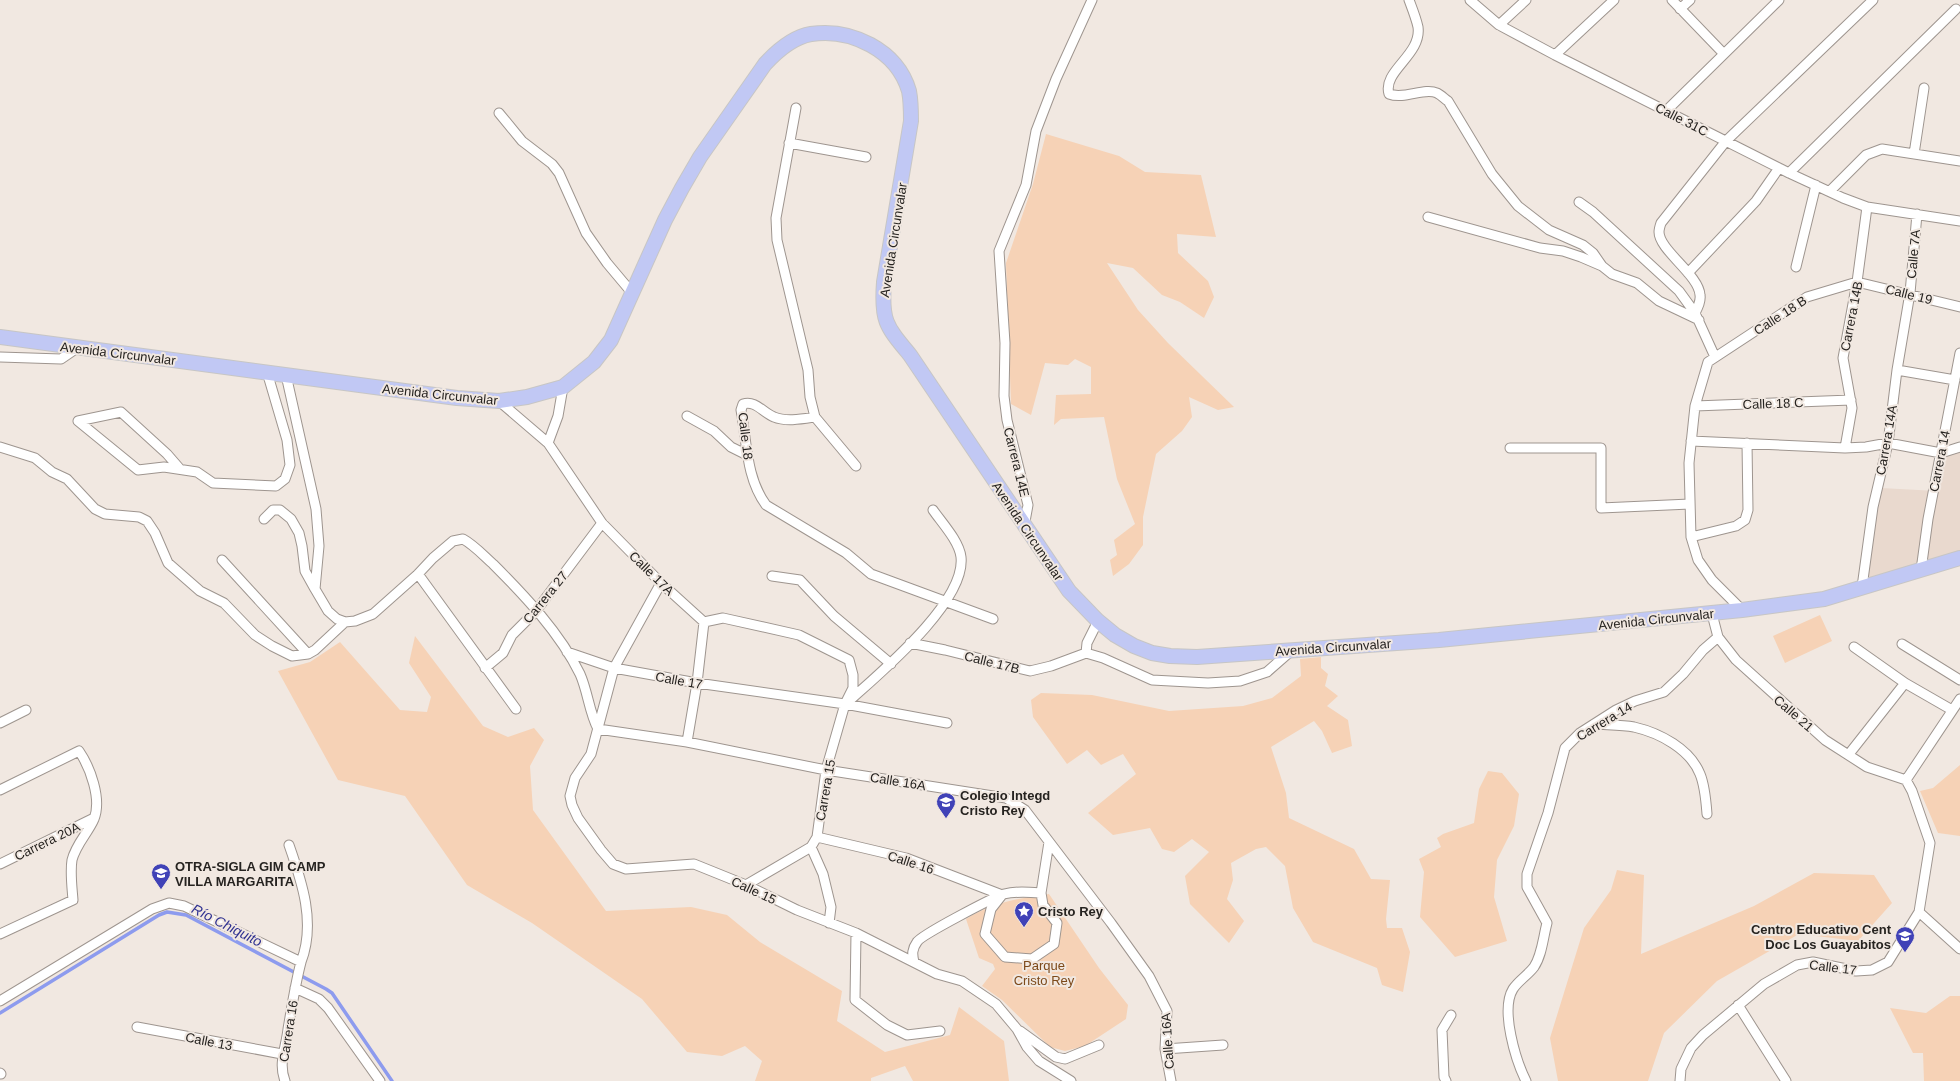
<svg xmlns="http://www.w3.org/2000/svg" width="1960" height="1081" font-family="Arial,sans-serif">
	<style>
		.built { fill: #e9d9ce }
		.green { fill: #f6d2b6 }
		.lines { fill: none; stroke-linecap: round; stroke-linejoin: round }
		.stream { stroke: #8d9bee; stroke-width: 3.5 }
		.minor-casing { stroke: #9e958f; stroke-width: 11 }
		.primary-casing { stroke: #c7c6c5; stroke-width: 16 }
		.minor { stroke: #fff; stroke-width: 9 }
		.primary { stroke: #c1c8f4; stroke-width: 14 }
		.labels { text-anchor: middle; stroke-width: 4; stroke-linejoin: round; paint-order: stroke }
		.street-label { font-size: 13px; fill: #262320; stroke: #f1e8e1 }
		.poi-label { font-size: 13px; font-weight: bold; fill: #262320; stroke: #f1e8e1; text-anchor: start }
		.park-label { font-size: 13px; fill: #7d4a1b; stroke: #f1e8e1 }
		.water-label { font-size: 14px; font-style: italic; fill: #303291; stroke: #f1e8e1 }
	</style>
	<rect width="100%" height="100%" fill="#f1e8e1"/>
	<!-- built -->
	<path class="built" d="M 1960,445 L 1960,551 L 1867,579 L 1881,488 L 1937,491 L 1947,449 Z"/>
	<!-- green -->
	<path class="green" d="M 1046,134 L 1119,156 L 1145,172 L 1201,175 L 1216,237 L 1177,234 L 1178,253 L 1208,281 L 1214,297 L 1204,318 L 1180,302 L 1162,295 L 1133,268 L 1107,263 L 1138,310 L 1168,343 L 1234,407 L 1218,410 L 1189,397 L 1192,417 L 1182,431 L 1156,454 L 1143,517 L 1143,545 L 1129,564 L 1113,576 L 1110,560 L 1117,555 L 1114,540 L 1135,524 L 1117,479 L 1104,417 L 1061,419 L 1054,425 L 1056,395 L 1091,394 L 1091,367 L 1075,359 L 1068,365 L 1045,363 L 1031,415 L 1011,404 L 1006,263 L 1033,184 Z
		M 1820,615 L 1832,641 L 1785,663 L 1773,636 Z
		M 415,636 L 483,726 L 508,737 L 534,728 L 544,740 L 530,766 L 533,810 L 606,911 L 691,907 L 727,915 L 760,942 L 842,991 L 837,1021 L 885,1052 L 950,1035 L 959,1007 L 1004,1041 L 1009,1081 L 913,1081 L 905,1066 L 871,1078 L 871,1081 L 755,1081 L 762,1061 L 745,1046 L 722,1056 L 687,1052 L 642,999 L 532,923 L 467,885 L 405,796 L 338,780 L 278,671 L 310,662 L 340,642 L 400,710 L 427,712 L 431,697 L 409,663 Z
		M 1321,657 L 1321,668 L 1328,674 L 1325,686 L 1338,696 L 1327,706 L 1348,720 L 1352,746 L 1332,753 L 1322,731 L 1314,721 L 1271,747 L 1286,793 L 1289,818 L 1354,849 L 1371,879 L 1390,880 L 1386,919 L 1387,928 L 1402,928 L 1410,952 L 1403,992 L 1382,985 L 1377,968 L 1313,942 L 1293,908 L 1285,866 L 1266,847 L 1256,849 L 1231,863 L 1233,880 L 1227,899 L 1244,921 L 1229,943 L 1190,904 L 1185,876 L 1209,852 L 1192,839 L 1174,852 L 1162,849 L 1150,828 L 1113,835 L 1088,813 L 1136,774 L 1123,754 L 1101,765 L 1087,750 L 1067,764 L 1033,717 L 1031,700 L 1041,693 L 1092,695 L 1169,711 L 1243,706 L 1272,698 L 1301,676 L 1300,659 Z
		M 1960,765 L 1960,836 L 1938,833 L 1920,791 L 1933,788 Z
		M 1488,771 L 1502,773 L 1519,794 L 1514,826 L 1497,860 L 1494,897 L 1507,941 L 1455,957 L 1420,917 L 1424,872 L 1419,859 L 1441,847 L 1437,838 L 1443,834 L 1474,823 L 1479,789 Z
		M 1617,870 L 1644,875 L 1641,954 L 1754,906 L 1814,873 L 1874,875 L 1892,903 L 1858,941 L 1799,934 L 1717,981 L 1664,1033 L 1648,1081 L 1558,1081 L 1550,1038 L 1584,928 L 1611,890 Z
		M 1049,894 L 1099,968 L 1128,1005 L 1126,1019 L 1085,1046 L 1065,1051 L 1050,1047 L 1002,1000 L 982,986 L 995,969 L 993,964 L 979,958 L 966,919 C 992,903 1019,898 1049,894 Z
		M 1950,996 L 1960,996 L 1960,1081 L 1924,1081 L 1923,1053 L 1913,1053 L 1890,1008 L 1926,1013 Z"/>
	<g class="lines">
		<!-- stream -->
		<path class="stream" d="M 0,1013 L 159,915 L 167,912 L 186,915 L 326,989 L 332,993 L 392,1081"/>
		<defs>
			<path id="minor" d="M 1409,0 C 1412,8 1416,18 1418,27 C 1422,55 1382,71 1389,94 C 1405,100 1424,87 1437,93 C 1441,95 1445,99 1448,101 L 1492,174 L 1518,206 L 1549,230 L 1583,245 L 1593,253 L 1602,266
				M 1470,0 L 1499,25 L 1555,55 L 1789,173 L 1843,198 L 1867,207 L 1960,221
				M 1672,0 L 1724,54
				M 1680,9 L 1690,0
				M 1499,25 L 1526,0
				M 1555,55 L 1614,0
				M 796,108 L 776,218 L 777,240 L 808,370 L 810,397 L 815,417 L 856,466
				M 1666,111 L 1779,0
				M 499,113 L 522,141 L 552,164 L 559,173 L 586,233 L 607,263 L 633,294
				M 789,143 L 866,157
				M 1914,154 L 1924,88
				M 1789,173 L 1956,9
				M 1830,191 L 1866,155 L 1882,149 L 1960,161
				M 1579,202 L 1593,212 L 1679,291 L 1695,313 L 1715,357
				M 1428,217 L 1540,248 L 1563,251 L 1581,257 L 1602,266 L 1612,274 L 1637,283 L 1659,301 L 1699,320
				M 1796,267 L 1816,185
				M 1688,273 L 1756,201 L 1779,168
				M 1695,313 C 1698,307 1701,301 1700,295 C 1699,275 1659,250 1659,232 C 1659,229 1660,226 1661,223 L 1726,141 L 1873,0
				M 0,357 L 61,359 L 77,348
				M 1897,370 L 1955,380
				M 286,375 L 316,509 L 319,546 L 315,589 L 328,611 L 337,619 L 345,622 L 355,621 L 373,614 L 418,574 L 433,558 L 453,541 L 463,539 C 474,545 483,555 493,564 C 525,596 560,633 580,674 C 588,692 589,712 598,729
				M 563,387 L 558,416 L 548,443 L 602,523 L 661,583 L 704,622 L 723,618 L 799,635 L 849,660 L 853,675 L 853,688 L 845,704 L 826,770 L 817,837 L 811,847 L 746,885
				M 499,401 L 548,443
				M 1695,406 L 1851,400
				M 687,416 L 714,431 L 731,447 L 747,455
				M 815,417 C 802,419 786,422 774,417 C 763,413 756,400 743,404 L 741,410 C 747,442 746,478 766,505 L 846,553 L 871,574 L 993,619
				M 1691,441 L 1845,448 L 1866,447 L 1888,443 L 1941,453 L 1960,447
				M 0,447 L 35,458 L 52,472 L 67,479 L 95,509 L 105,514 L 139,517 L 147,521 L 155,533 L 168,563 L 200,591 L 224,603 L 255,635 L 272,646 L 292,656 L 308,654 L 315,650 L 345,622
				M 1510,448 L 1601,448 L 1601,508 L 1690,504
				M 1845,448 L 1852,408 L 1843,358 L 1857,282 L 1867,207
				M 180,469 L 167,454 L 121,412 L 78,421 L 138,470 L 164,467 L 197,472 L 213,483 L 276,486 L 285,479 L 290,465 L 287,440 L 267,372
				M 264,519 L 273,510 L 280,510 L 291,519 L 299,533 L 302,546 L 305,571 L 315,589
				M 1024,527 L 1028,505 L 1007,420 L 1004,396 L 1005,343 L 999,251 L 1026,185 L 1036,131 L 1056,79 L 1092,0
				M 1691,537 L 1736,526 L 1745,520 L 1748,510 L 1747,443
				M 222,560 L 308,654
				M 1921,570 L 1928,519 L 1960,353
				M 418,574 L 516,709
				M 772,576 L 800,580 L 834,616 L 891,664
				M 661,583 L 614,668 L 591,754 L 575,778 L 570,796 L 572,805 L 578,818 L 601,850 L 613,864 L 626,869 L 694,864 L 746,885 L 797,910 L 856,933 L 937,974 L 962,981 L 996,1004 L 1017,1029 L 1027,1047 L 1039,1061 L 1071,1081
				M 1862,587 L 1873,507 L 1888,443 L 1897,370 L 1910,293 L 1917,214
				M 1742,610 L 1712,580 L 1698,560 L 1691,537 L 1689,463 L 1695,406 L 1708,362 L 1807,297 L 1857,282 L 1960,307
				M 1712,614 L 1718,637 L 1736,660 L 1825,740 L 1867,767 L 1906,780
				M 910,643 L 945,650 L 1030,671 L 1051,666 L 1086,653
				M 1902,644 L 1960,680
				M 1854,647 L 1905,683 L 1952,710
				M 567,652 L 614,668 L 697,683 L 845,704 L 947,723
				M 1086,653 L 1103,658 L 1152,680 L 1208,683 L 1240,681 L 1267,672 L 1292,650
				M 1086,653 L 1087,643 L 1098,621
				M 485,668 L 503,653 L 512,635 L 536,611 L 602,523
				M 849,701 C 880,673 966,602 961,557 C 959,541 942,523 933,510
				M 0,723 L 26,710
				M 1594,724 C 1607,725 1622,725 1634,727 C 1660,733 1690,749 1700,774 C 1705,786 1706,801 1707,814
				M 598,729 L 687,742 L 826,770 L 1006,798 L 1025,810 L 1111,923 L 1149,976 L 1167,1011 L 1165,1049 L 1171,1081
				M 687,742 L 697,683 L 704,622
				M 1849,754 L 1905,683
				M 0,790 L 79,751 C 90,767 102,799 94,819 C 88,833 76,844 72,860 C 70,872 72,887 73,900 L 0,934
				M 817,837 L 906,858 L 1002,895
				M 289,845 C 302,882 316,923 301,962
				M 811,847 L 823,874 L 831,907 L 829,923
				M 0,864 L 94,818
				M 1002,895 L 991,909 L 985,934 L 1005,957 L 1032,959 L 1054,944 L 1057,923 L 1043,905 L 1041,893 L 1049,842
				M 1919,912 L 1960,949
				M 856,933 L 855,1000 L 887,1025 L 907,1035 L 940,1031
				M 914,962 C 912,954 912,949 917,942 C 921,935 994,897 1004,894 C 1016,891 1028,892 1041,893
				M 295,988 L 319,999 L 328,1008 L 380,1081
				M 0,1001 L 152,909 L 169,903 L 184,906 L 301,962 C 295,985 292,1006 288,1029 C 286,1048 278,1063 285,1081
				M 1738,1005 L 1786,1081
				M 137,1027 L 282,1054
				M 1020,1031 L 1056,1057 L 1065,1059 L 1099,1045
				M 1165,1049 L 1223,1045
				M 0,1073 L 1,1074
				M 1446,1081 L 1444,1077 L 1442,1030 L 1451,1015
				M 1526,1081 C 1516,1061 1500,1010 1513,989 C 1518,981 1528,975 1534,967 C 1542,955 1543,938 1547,923 L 1527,887 L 1527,874 L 1548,813 L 1565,748 L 1580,733 L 1616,710 L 1635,701 L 1664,692 L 1683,674 L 1703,650 L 1718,637
				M 1680,1081 L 1681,1069 L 1691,1048 L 1703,1035 L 1764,984 L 1797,965 L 1813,962 L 1856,971 L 1872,970 L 1888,962 L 1919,912 L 1930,843 L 1912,791 L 1906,780 L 1960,699"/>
			<path id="primary" d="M 0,337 L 457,398 L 499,401 L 527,397 L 563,387 L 594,362 L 611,340 L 665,220 L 682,188 L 700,157 L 765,64 C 777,51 793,37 811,34 C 851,28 897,50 909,91 C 911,101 911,111 911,121 L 884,282 C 881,321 886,326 910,355 L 1069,591 L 1098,621 L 1115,635 L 1134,646 L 1152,653 L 1170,656 L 1197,657 L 1439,640 L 1742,610 L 1824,599 L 1960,558"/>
		</defs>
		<!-- minor casing -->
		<use href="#minor" class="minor-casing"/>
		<!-- primary casing -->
		<use href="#primary" class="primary-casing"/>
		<!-- minor -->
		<use href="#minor" class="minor"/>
		<!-- primary -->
		<use href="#primary" class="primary"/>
	</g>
	<!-- icons -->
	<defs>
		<symbol id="school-pin" viewBox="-11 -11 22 30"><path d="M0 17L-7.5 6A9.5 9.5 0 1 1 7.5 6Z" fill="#4042b7" stroke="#f1e8e1"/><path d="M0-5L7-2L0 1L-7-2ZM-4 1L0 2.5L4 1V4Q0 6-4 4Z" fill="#fff"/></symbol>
		<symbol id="sight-pin" viewBox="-11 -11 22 30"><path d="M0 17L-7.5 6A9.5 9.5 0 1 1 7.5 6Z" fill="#4042b7" stroke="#f1e8e1"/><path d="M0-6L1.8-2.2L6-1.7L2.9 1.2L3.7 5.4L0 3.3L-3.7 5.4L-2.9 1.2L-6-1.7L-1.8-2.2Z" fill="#fff"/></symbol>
	</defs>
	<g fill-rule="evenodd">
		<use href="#school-pin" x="935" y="791" width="22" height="30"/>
		<use href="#school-pin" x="150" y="862" width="22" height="30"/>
		<use href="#sight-pin" x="1013" y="900" width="22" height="30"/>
		<use href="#school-pin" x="1894" y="925" width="22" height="30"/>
	</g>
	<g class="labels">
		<!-- street labels -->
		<g class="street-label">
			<text transform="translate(1682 119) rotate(27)" y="5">Calle 31C</text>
			<text transform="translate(893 240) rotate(-81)" y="5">Avenida Circunvalar</text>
			<text transform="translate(1913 254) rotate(-85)" y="5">Calle 7A</text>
			<text transform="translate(1909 294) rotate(14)" y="5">Calle 19</text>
			<text transform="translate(1780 315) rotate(-33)" y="5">Calle 18 B</text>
			<text transform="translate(1851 316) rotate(-79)" y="5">Carrera 14B</text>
			<text transform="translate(118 353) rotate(7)" y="5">Avenida Circunvalar</text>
			<text transform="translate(440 394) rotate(6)" y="5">Avenida Circunvalar</text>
			<text transform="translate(1773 403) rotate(-2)" y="5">Calle 18 C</text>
			<text transform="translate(746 436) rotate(83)" y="5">Calle 18</text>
			<text transform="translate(1886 440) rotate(-80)" y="5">Carrera 14A</text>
			<text transform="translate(1939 461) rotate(-79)" y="5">Carrera 14</text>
			<text transform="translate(1017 462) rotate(76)" y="5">Carrera 14E</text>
			<text transform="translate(1028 531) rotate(56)" y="5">Avenida Circunvalar</text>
			<text transform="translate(652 573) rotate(44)" y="5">Calle 17A</text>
			<text transform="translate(545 597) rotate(-51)" y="5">Carrera 27</text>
			<text transform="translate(1656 619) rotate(-6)" y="5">Avenida Circunvalar</text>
			<text transform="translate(1333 647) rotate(-4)" y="5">Avenida Circunvalar</text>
			<text transform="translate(992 662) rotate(14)" y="5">Calle 17B</text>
			<text transform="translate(679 680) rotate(10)" y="5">Calle 17</text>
			<text transform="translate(1794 713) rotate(41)" y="5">Calle 21</text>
			<text transform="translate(1604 721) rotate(-31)" y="5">Carrera 14</text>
			<text transform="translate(898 781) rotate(9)" y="5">Calle 16A</text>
			<text transform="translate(825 790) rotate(-80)" y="5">Carrera 15</text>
			<text transform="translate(47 841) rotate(-26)" y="5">Carrera 20A</text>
			<text transform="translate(911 862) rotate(18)" y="5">Calle 16</text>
			<text transform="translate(754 890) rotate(25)" y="5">Calle 15</text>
			<text transform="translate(1833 967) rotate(7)" y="5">Calle 17</text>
			<text transform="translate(288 1031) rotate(-81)" y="5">Carrera 16</text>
			<text transform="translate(209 1041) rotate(11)" y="5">Calle 13</text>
			<text transform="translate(1167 1041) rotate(-94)" y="5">Calle 16A</text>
		</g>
		<!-- poi labels -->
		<g class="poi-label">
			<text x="960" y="800">Colegio Integd<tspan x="960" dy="15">Cristo Rey</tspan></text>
			<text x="175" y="871">OTRA-SIGLA GIM CAMP<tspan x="175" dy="15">VILLA MARGARITA</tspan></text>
			<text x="1038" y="916">Cristo Rey</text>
			<text x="1891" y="934" text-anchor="end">Centro Educativo Cent<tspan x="1891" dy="15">Doc Los Guayabitos</tspan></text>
		</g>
		<!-- park labels -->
		<g class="park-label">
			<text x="1044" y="970">Parque<tspan x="1044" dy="15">Cristo Rey</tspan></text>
		</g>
		<!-- water labels -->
		<g class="water-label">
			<text transform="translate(227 925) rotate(27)" y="5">Río Chiquito</text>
		</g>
	</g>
</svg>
